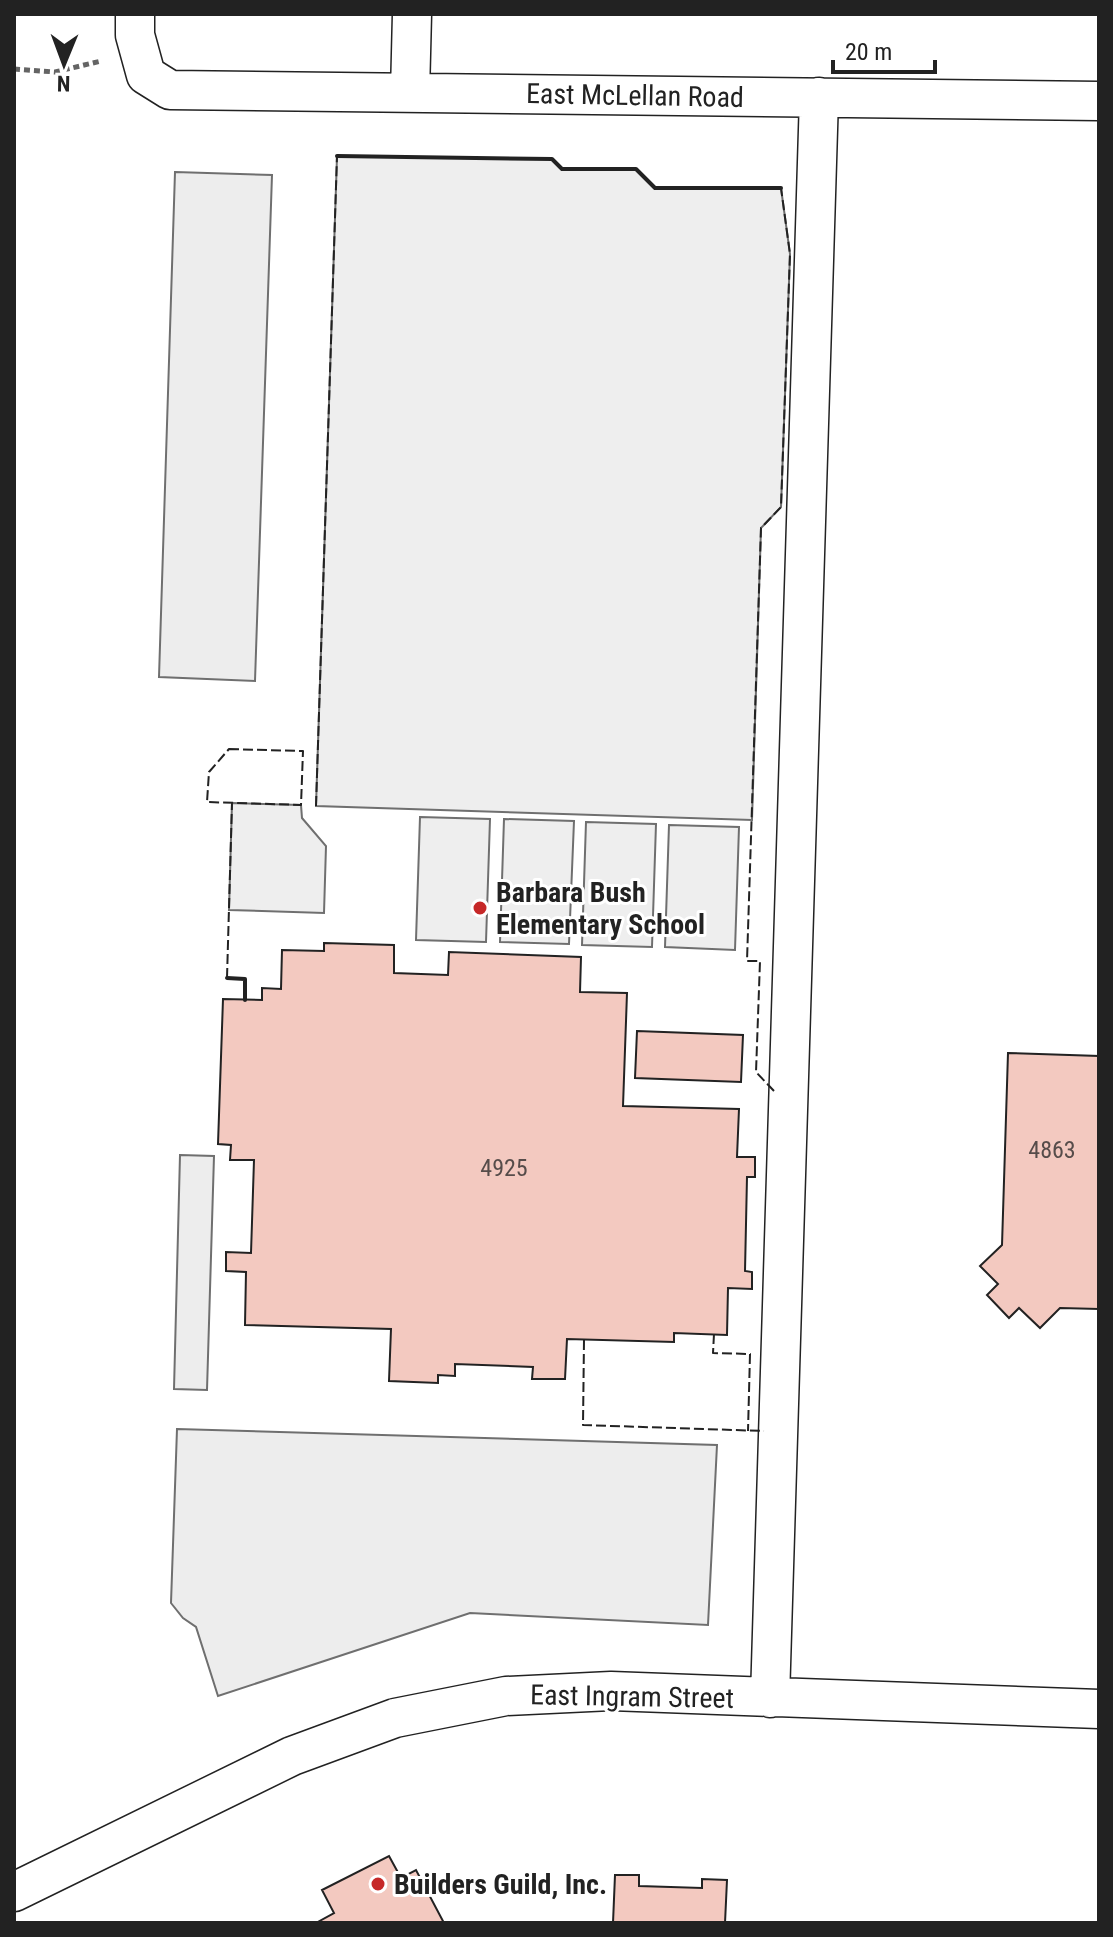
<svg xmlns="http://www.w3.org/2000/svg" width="1113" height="1937" font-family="'Roboto Condensed',sans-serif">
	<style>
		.green { fill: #eee; stroke: #6f6f6f; stroke-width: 2 }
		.parking { fill: #ededed; stroke: #6f6f6f; stroke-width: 2 }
		.building { fill: #f3c9c0; stroke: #222; stroke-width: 2 }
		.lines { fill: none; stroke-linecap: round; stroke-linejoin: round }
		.minor-casing { stroke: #222; stroke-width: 41 }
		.path { stroke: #646464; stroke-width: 5; stroke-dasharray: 6 4; stroke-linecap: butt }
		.minor { stroke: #fff; stroke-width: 38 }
		.fence { stroke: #222; stroke-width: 2; stroke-dasharray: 10 4; stroke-linecap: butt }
		.wall { stroke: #222; stroke-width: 4 }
		.poi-dot { fill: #c62828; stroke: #fff; stroke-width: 3 }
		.labels { text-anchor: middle; stroke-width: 6; stroke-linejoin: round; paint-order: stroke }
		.number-label { font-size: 24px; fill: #564c4a }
		.street-label { font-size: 28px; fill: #222; stroke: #fff }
		.poi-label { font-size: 28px; font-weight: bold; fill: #222; stroke: #fff; text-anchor: start }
	</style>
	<rect width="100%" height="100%" fill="#fff"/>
	<!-- green -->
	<path class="green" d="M 337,156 L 552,159 L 562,169 L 636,169 L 655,188 L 781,188 L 790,254 L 781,507 L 761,528 L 752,820 L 316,806 Z
		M 232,803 L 301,805 L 302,818 L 326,846 L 324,913 L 229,910 Z
		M 420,817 L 490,819 L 486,942 L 416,940 Z
		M 504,819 L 574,821 L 569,944 L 500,942 Z
		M 586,822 L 656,824 L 652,947 L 582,945 Z
		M 669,825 L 739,827 L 735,950 L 665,947 Z"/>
	<!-- parking -->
	<path class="parking" d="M 175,172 L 272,175 L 255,681 L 159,677 Z
		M 180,1155 L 214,1156 L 207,1390 L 174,1389 Z
		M 177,1429 L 717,1445 L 708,1625 L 470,1613 L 218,1696 L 196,1627 L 183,1618 L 171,1603 Z"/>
	<!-- building -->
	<path class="building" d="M 324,943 L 394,945 L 394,973 L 448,975 L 449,952 L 581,957 L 580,992 L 627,993 L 623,1106 L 739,1109 L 737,1157 L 755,1157 L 755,1177 L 747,1177 L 745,1271 L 752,1272 L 752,1289 L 728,1288 L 727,1335 L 674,1333 L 674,1342 L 567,1339 L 565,1379 L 532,1379 L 533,1367 L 455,1364 L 455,1376 L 438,1375 L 438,1383 L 389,1381 L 391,1329 L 245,1325 L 246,1272 L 226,1271 L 226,1252 L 251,1253 L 254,1160 L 230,1160 L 231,1145 L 218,1144 L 223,999 L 262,1000 L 262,988 L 281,989 L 282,950 L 324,951 Z
		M 637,1031 L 743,1035 L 741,1082 L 635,1078 Z
		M 1008,1053 L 1099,1056 L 1099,1309 L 1060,1308 L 1040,1328 L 1019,1308 L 1009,1318 L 987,1295 L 998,1284 L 980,1266 L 1002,1245 Z
		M 389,1856 L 401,1878 L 416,1870 L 444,1923 L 316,1923 L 334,1913 L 322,1890 Z
		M 615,1875 L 639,1875 L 639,1886 L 702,1888 L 702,1879 L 727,1880 L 725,1923 L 613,1923 Z"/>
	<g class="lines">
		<defs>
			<path id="minor" d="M 135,14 L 135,35 L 146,75 L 170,90 L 1099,101
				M 410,93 L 412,14
				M 770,1698 L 819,97
				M 14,1892 L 292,1756 L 395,1718 L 506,1696 L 611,1691 L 1099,1709"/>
		</defs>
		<!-- minor casing -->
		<use href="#minor" class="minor-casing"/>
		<!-- path -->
		<path class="path" d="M 14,69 L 55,72 L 101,61"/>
		<!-- minor -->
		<use href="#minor" class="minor"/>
		<!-- fence -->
		<path class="fence" d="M 229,749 L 303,751 L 301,805 L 207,802 L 209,772 Z
			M 316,806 L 337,156
			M 227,978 L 232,803
			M 774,1091 L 756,1072 L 760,961 L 747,961 L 761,528 L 781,507 L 790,254 L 781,188
			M 714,1334 L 713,1353 L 750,1354 L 748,1431
			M 584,1340 L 583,1425 L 764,1431"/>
		<!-- wall -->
		<path class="wall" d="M 337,156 L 552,159 L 562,169 L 636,169 L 655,188 L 781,188
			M 227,978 L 245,979 L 245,1000"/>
	</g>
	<!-- markers -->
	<g class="poi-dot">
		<circle cx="480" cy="908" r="8"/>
		<circle cx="378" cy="1884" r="8"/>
	</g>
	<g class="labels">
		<!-- number labels -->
		<g class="number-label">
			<text x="1052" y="1158">4863</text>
			<text x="504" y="1176">4925</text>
		</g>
		<!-- street labels -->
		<g class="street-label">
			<text transform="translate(635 95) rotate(1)" y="10">East McLellan Road</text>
			<text transform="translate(632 1696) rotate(1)" y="10">East Ingram Street</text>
		</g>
		<!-- poi labels -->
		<g class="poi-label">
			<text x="496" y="902">Barbara Bush<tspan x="496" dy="32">Elementary School</tspan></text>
			<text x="394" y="1894">Builders Guild, Inc.</text>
		</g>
	</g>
	<!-- border -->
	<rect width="1113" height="1937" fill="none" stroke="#222222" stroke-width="32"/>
	<!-- north arrow -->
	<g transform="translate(64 64) rotate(181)" stroke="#ffffff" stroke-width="6" paint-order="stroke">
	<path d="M0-6L14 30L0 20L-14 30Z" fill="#222222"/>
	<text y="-12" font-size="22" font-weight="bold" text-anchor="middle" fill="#222222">N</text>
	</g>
	<!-- scale -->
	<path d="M833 60v12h102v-12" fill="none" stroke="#222222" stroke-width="4"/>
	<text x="845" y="60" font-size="24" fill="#222222" stroke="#ffffff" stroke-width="6" paint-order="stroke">20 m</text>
</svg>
